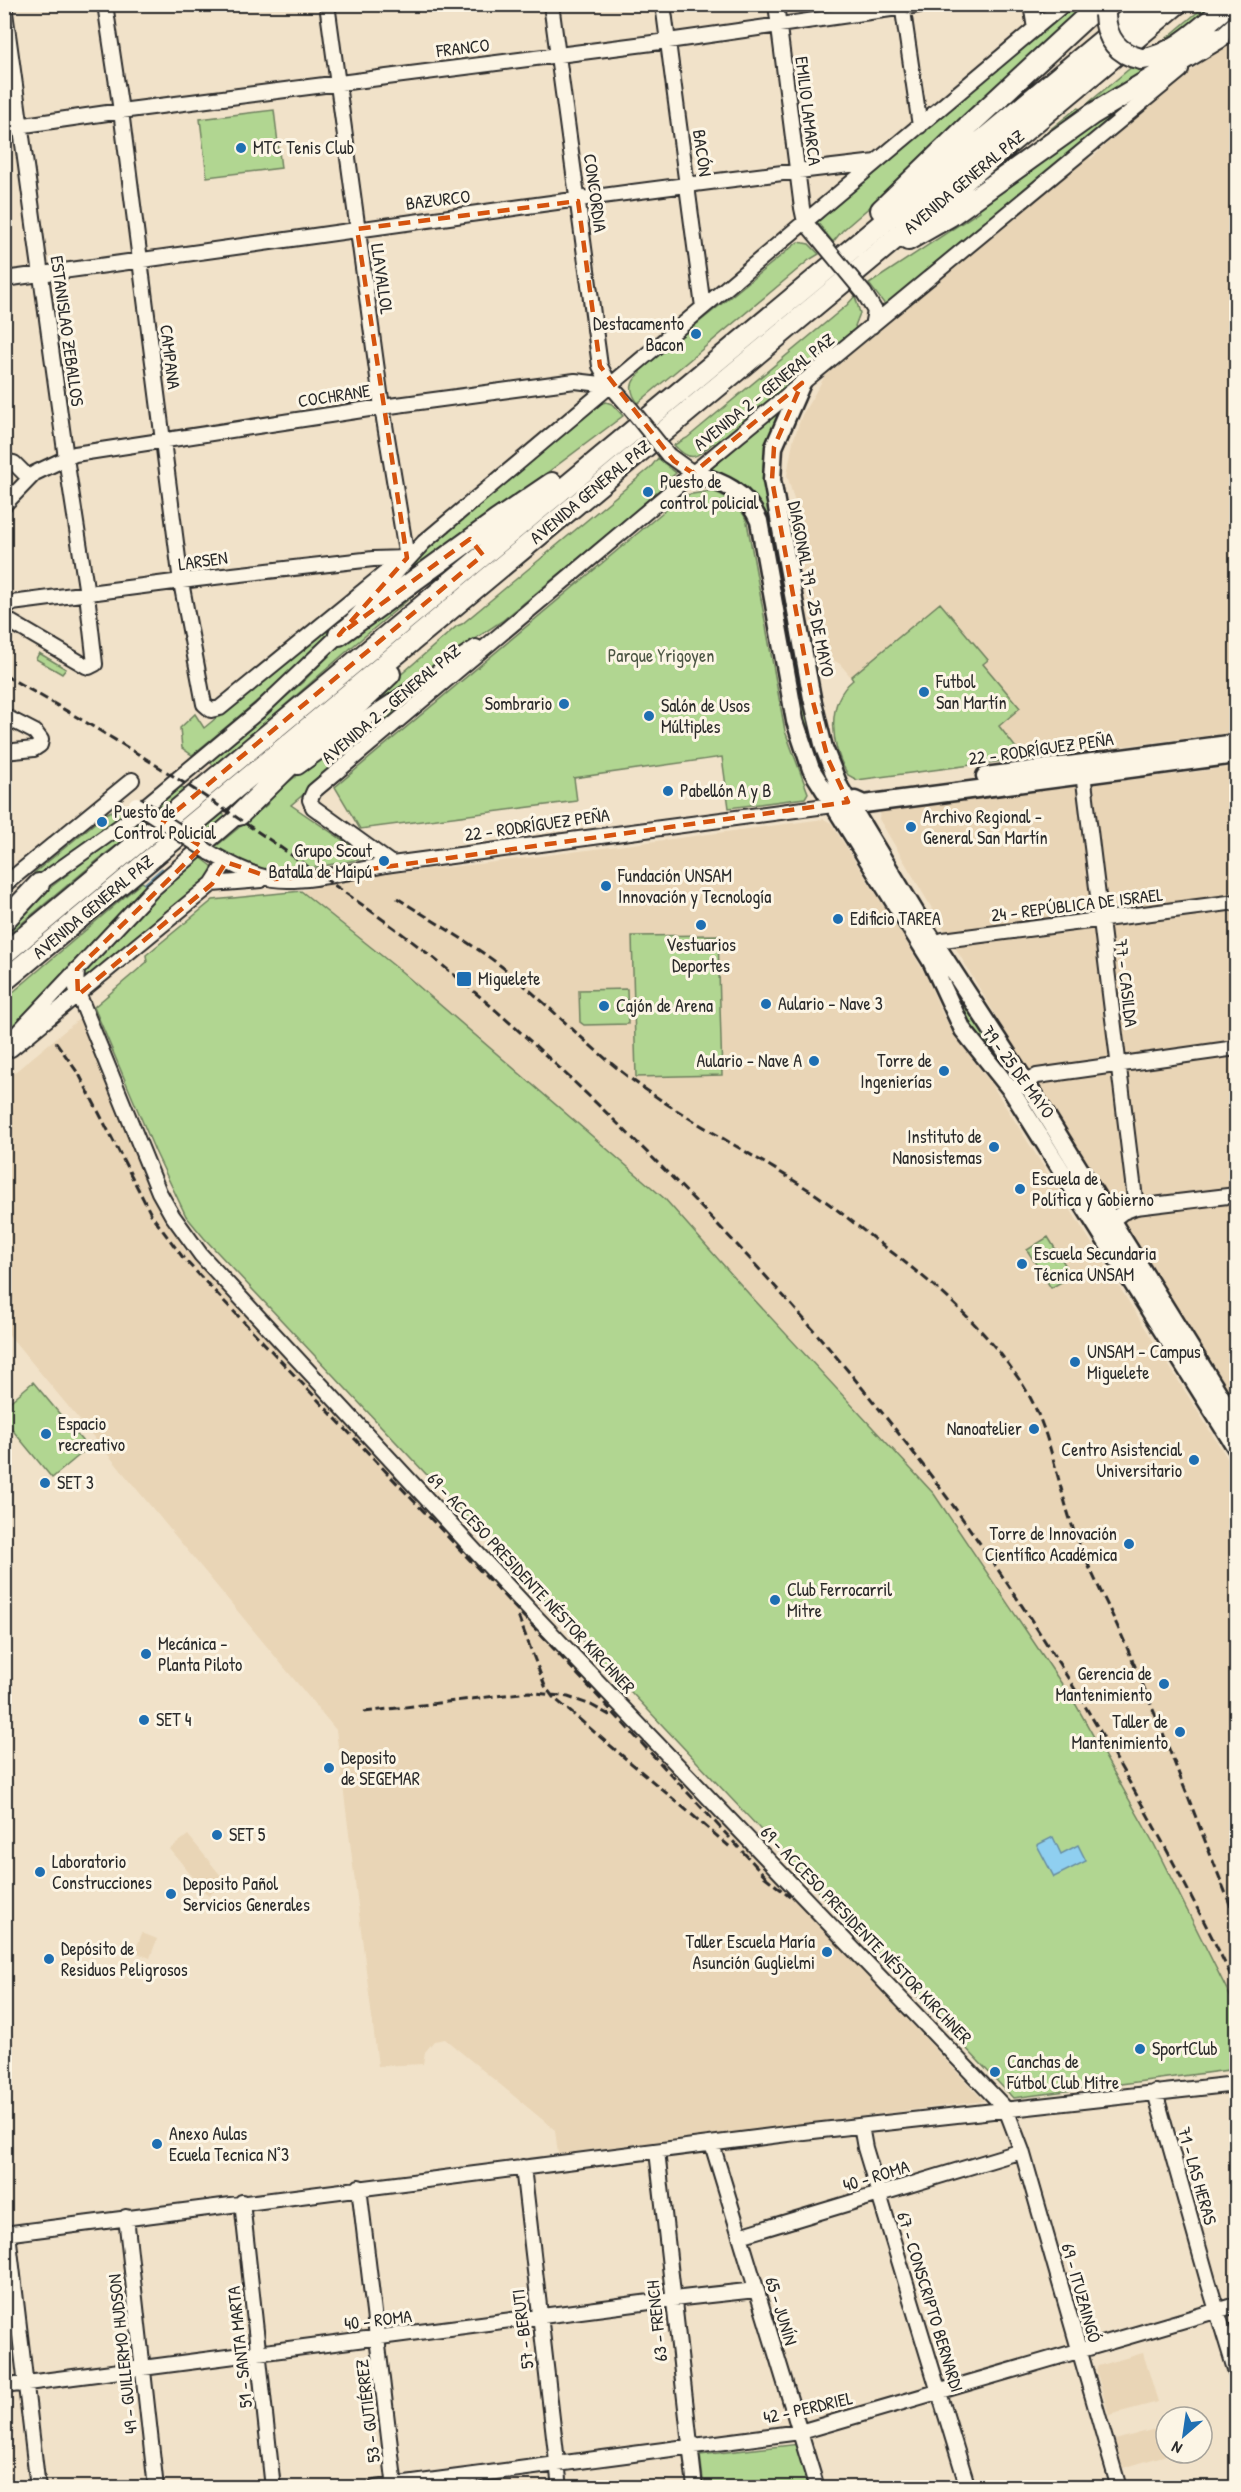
<svg xmlns="http://www.w3.org/2000/svg" width="1241" height="2492" font-family="'Patrick Hand',sans-serif">
	<style>
		.built { fill: #e9d5b6 }
		.green { fill: #b1d691; stroke: #6e805e; stroke-width: 1.5 }
		.water { fill: #8fcff0; stroke: #678da1; stroke-width: 1.5 }
		.lines { fill: none; stroke-linecap: round; stroke-linejoin: round }
		.stream { stroke: #678da1; stroke-width: 3 }
		.minor-casing { stroke: #2b2b2b; stroke-width: 18 }
		.major-casing { stroke: #2b2b2b; stroke-width: 21 }
		.highway-casing { stroke: #2b2b2b; stroke-width: 24 }
		.minor { stroke: #fcf5e5; stroke-width: 14 }
		.major { stroke: #fcf5e5; stroke-width: 16 }
		.highway { stroke: #fcf5e5; stroke-width: 20 }
		.rail { stroke: #2b2b2b; stroke-width: 3; stroke-dasharray: 9 4.5; stroke-linecap: butt }
		.minor-bridge-casing { stroke: #2b2b2b; stroke-width: 18; stroke-linecap: butt }
		.highway-bridge-casing { stroke: #2b2b2b; stroke-width: 24; stroke-linecap: butt }
		.minor-bridge { stroke: #fcf5e5; stroke-width: 14 }
		.highway-bridge { stroke: #fcf5e5; stroke-width: 20 }
		.marked { fill: none; stroke: #d5540f; stroke-width: 4.5; stroke-dasharray: 12 8; stroke-linejoin: round }
		.poi-dot { fill: #1f6fb2; stroke: #fcf5e5; stroke-width: 2 }
		.labels { text-anchor: middle; stroke-width: 6; stroke-linejoin: round; paint-order: stroke }
		.street-label { font-size: 18px; fill: #2b2b2b; stroke: #fcf5e5 }
		.poi-label { font-size: 18px; fill: #2b2b2b; stroke: #fcf5e5; text-anchor: start }
		.park-label { font-size: 18px; fill: #4c5644; stroke: #fcf5e5 }
	</style>
	<rect width="100%" height="100%" fill="#f1e2c9"/>
	<filter id="ink" filterUnits="userSpaceOnUse"><feTurbulence type="fractalNoise" baseFrequency=".0167" numOctaves="2"/><feDisplacementMap in="SourceGraphic" scale="12" xChannelSelector="R" yChannelSelector="G"/><feConvolveMatrix kernelMatrix="1 2 1 2 8 2 1 2 1" color-interpolation-filters="sRGB"/></filter>
	<g filter="url(#ink)">
		<!-- built -->
		<path class="built" d="M 1236,34 L 1236,732 L 1017,759 L 1020,753 L 999,726 L 1019,708 L 983,664 L 988,660 L 940,603 L 851,677 L 840,664 L 830,658 L 812,621 L 803,574 L 795,503 L 787,475 L 793,441 L 802,415 L 825,376 L 1088,156 L 1091,159 L 1139,113 Z
			M 1236,767 L 1236,1407 L 1109,1207 L 879,819 L 880,810 Z
			M 824,819 L 831,823 L 910,948 L 926,976 L 942,1013 L 955,1036 L 992,1085 L 1236,1472 L 1236,2008 L 1154,1844 L 1076,1706 L 749,1294 L 665,1199 L 402,972 L 301,891 L 357,877 L 487,863 Z
			M 79,1019 L 152,1192 L 184,1249 L 984,2101 L 558,2154 L 555,2130 L 445,2039 L 434,2041 L 425,2052 L 423,2064 L 378,2066 L 336,1730 L 5,1330 L 4,1081 Z
			M 188,1835 L 226,1882 L 208,1896 L 170,1849 Z
			M 142,1933 L 157,1939 L 150,1958 L 135,1952 Z
			M 1143,2353 L 1158,2402 L 1109,2415 L 1096,2370 L 1098,2366 Z
			M 1166,2426 L 1166,2453 L 1173,2453 L 1123,2468 L 1115,2440 Z"/>
		<!-- green -->
		<path class="green" d="M 1074,5 L 1090,5 L 880,198 L 842,231 L 833,242 L 817,222 L 823,217 L 821,214 Z
			M 1206,5 L 1220,5 L 1185,33 L 1149,53 Z
			M 1160,64 L 993,175 L 1077,108 L 1081,109 L 1134,65 Z
			M 1149,88 L 886,306 L 869,284 L 980,211 L 978,206 L 1103,115 Z
			M 274,110 L 281,168 L 207,177 L 200,119 Z
			M 798,242 L 809,244 L 819,254 L 809,260 L 638,403 C 629,391 629,382 641,373 L 639,371 Z
			M 855,296 L 860,313 L 855,326 L 856,328 L 716,445 L 713,443 C 697,458 690,463 674,445 L 687,438 L 847,305 Z
			M 606,402 L 612,404 L 623,416 L 389,591 L 439,537 L 595,405 Z
			M 776,414 L 779,414 L 779,416 L 766,443 L 763,466 L 798,664 L 796,664 L 790,631 L 781,610 L 755,499 L 736,482 L 710,469 Z
			M 658,458 L 676,473 L 665,483 L 667,485 L 502,621 L 337,730 L 457,626 L 462,624 L 650,468 Z
			M 711,491 C 728,496 741,505 747,522 L 785,731 L 808,793 L 805,798 L 729,808 L 722,757 L 574,778 L 577,801 L 360,829 L 335,787 L 675,502 L 686,495 Z
			M 501,522 L 353,646 L 215,766 L 209,762 L 303,682 L 355,629 Z
			M 373,589 C 317,651 256,703 192,755 L 182,748 L 180,728 L 195,714 L 204,728 Z
			M 940,603 L 988,660 L 983,664 L 1020,708 L 999,726 L 1020,753 L 1017,759 L 857,780 L 848,775 C 831,747 825,703 853,680 L 851,677 Z
			M 39,653 L 66,669 L 62,674 L 36,659 Z
			M 438,680 L 291,805 L 363,854 L 363,859 L 305,869 L 262,870 L 214,848 L 269,803 L 267,799 C 321,755 378,718 438,680 Z
			M 798,693 L 802,694 L 819,762 L 817,764 L 804,729 Z
			M 180,786 L 187,791 L 161,811 L 155,808 Z
			M 117,809 L 128,810 L 100,832 L 37,876 L 34,873 L 107,813 Z
			M 221,813 L 227,817 L 202,838 L 196,834 Z
			M 140,819 L 147,823 L 105,854 L 5,937 L 5,926 L 42,894 Z
			M 200,857 L 212,866 L 211,875 L 80,985 L 79,977 L 154,897 Z
			M 142,882 L 148,886 L 5,1040 L 5,999 Z
			M 301,891 L 402,972 L 665,1199 L 749,1294 L 934,1494 L 1076,1705 L 1154,1844 L 1236,2008 L 1236,2069 L 1013,2098 L 204,1238 L 186,1216 L 155,1151 L 94,1007 L 147,962 L 146,955 L 213,900 Z
			M 718,935 L 722,1075 L 636,1077 L 632,936 Z
			M 941,964 L 1011,1075 L 1010,1075 L 974,1036 Z
			M 627,989 L 628,1024 L 584,1025 L 580,1022 L 579,990 Z
			M 1048,1237 L 1072,1276 L 1051,1288 L 1027,1250 Z
			M 33,1382 L 88,1448 L 52,1478 L 5,1421 L 5,1406 Z
			M 800,2444 L 812,2487 L 704,2487 L 700,2455 Z"/>
		<!-- water -->
		<path class="water" d="M 1053,1837 L 1061,1854 L 1078,1845 L 1086,1861 L 1054,1877 L 1037,1845 Z"/>
		<g class="lines">
			<!-- stream -->
			<path class="stream" d="M 145,884 L 162,869"/>
			<defs>
				<path id="minor" d="M 105,4 L 121,111 L 181,582 L 204,704 L 211,710 L 220,708 L 395,565
					M 327,4 L 382,407 L 407,558
					M 551,4 L 600,366 L 610,385 L 631,409
					M 663,4 L 703,307
					M 776,4 L 802,208 L 805,222 L 825,246
					M 902,4 L 920,126
					M 1031,4 L 1035,29
					M 4,5 L 66,458 L 87,594 L 95,664 L 89,667 L 86,666 L 4,618
					M 1212,44 L 1236,22
					M 4,128 L 121,111 L 668,41 L 926,4
					M 4,279 C 295,240 585,195 876,162
					M 864,293 L 875,311 L 872,326
					M 668,455 L 693,473
					M 4,461 L 14,463 L 29,478
					M 4,505 L 35,473 L 75,454 L 382,407 L 575,381 L 610,385
					M 4,604 L 197,579 L 373,559 L 405,558
					M 4,716 L 35,732 L 41,740 L 40,745 L 34,749 L 4,752
					M 1082,765 L 1136,1207
					M 298,767 L 361,722 L 476,647
					M 209,852 C 229,863 250,875 273,879 C 306,884 359,869 392,864 L 833,805
					M 392,864 L 313,807 L 310,800 L 314,791 L 670,492 L 1181,70
					M 212,884 L 261,880
					M 4,885 L 132,780
					M 33,888 L 126,822 L 260,710 L 339,635 L 424,542 L 1064,4
					M 927,946 L 943,940 L 1236,902
					M 77,969 L 76,988 L 159,1192 L 172,1215 L 201,1255 L 537,1618 L 1006,2109 L 1022,2151 L 1119,2488
					M 4,1047 L 153,889 L 246,809
					M 11,1049 L 212,884 L 226,862
					M 1018,1086 L 1037,1076 L 1236,1048
					M 1111,1221 L 1123,1212 L 1136,1207 L 1236,1195
					M 1155,2092 L 1208,2281 L 1236,2373
					M 861,2126 L 865,2148 L 968,2488
					M 712,2144 L 817,2488
					M 657,2151 L 695,2488
					M 523,2167 L 560,2488
					M 359,2187 L 395,2488
					M 242,2202 L 273,2488
					M 126,2217 L 156,2488
					M 8,2233 L 38,2488
					M 4,2234 L 795,2133 L 1236,2084
					M 740,2236 L 1022,2151
					M 4,2386 L 673,2299 L 756,2290
					M 375,2488 L 800,2432 L 1236,2305"/>
				<path id="major" d="M 802,383 L 774,447 L 772,480 L 812,698 L 824,748 L 840,788 L 923,925 L 1025,1081 L 1236,1421
					M 693,473 C 723,482 746,491 759,521 L 795,721 L 811,769 L 931,961 L 963,1030 L 1011,1090 L 1236,1448
					M 985,776 L 1236,743
					M 842,803 L 855,800 L 864,804 L 1236,755"/>
				<path id="highway" d="M 1141,59 C 1172,58 1206,23 1229,4
					M 881,210 L 967,127 L 1100,4
					M 908,240 L 950,216 L 1091,115 L 1219,38
					M 339,635 L 496,521 L 552,483
					M 239,815 L 304,751 L 353,709 L 390,674
					M 4,921 L 39,884
					M 4,954 L 1146,4
					M 4,981 L 1177,4"/>
			</defs>
			<!-- minor casing -->
			<use href="#minor" class="minor-casing"/>
			<!-- major casing -->
			<use href="#major" class="major-casing"/>
			<!-- highway casing -->
			<use href="#highway" class="highway-casing"/>
			<!-- minor -->
			<use href="#minor" class="minor"/>
			<!-- major -->
			<use href="#major" class="major"/>
			<!-- highway -->
			<use href="#highway" class="highway"/>
			<!-- rail -->
			<path class="rail" d="M 4,675 C 109,734 210,797 307,866 C 348,895 388,922 427,953 C 484,998 539,1048 592,1099 C 725,1225 849,1362 957,1511 C 1064,1660 1156,1821 1236,1986
				M 397,898 C 431,920 468,941 501,966 C 550,1005 591,1051 642,1087 C 693,1123 748,1152 801,1185 C 826,1200 850,1220 873,1238 C 932,1282 979,1320 1021,1382 C 1053,1430 1057,1491 1079,1544 C 1095,1582 1115,1618 1131,1657 C 1168,1743 1201,1832 1236,1919
				M 56,1042 L 80,1076 L 152,1216 L 184,1259 L 526,1619 L 770,1881
				M 518,1616 L 545,1686 L 553,1697 L 730,1847
				M 364,1712 L 529,1692 L 568,1697 L 591,1705 L 613,1717
				M 764,1876 L 790,1897"/>
			<defs>
				<path id="minor-bridge" d="M 825,246 L 864,293
					M 631,409 L 668,455
					M 136,804 L 209,852"/>
				<path id="highway-bridge" d="M 1105,15 C 1106,39 1118,54 1141,59"/>
			</defs>
			<!-- minor-bridge casing -->
			<use href="#minor-bridge" class="minor-bridge-casing"/>
			<!-- highway-bridge casing -->
			<use href="#highway-bridge" class="highway-bridge-casing"/>
			<!-- minor-bridge -->
			<use href="#minor-bridge" class="minor-bridge"/>
			<!-- highway-bridge -->
			<use href="#highway-bridge" class="highway-bridge"/>
		</g>
	</g>
	<!-- marked area -->
	<path class="marked" d="M 578,201 L 600,366 L 674,461 L 693,473 L 802,383 L 774,447 L 772,480 L 812,698 L 828,759 L 848,802 L 321,876 L 275,879 L 226,862 L 212,884 L 78,995 L 77,969 L 202,847 L 163,822 L 483,555 L 470,539 L 339,635 L 407,558 L 357,229 Z"/>
	<!-- markers -->
	<g class="poi-dot">
		<circle cx="241" cy="148" r="6"/>
		<circle cx="696" cy="334" r="6"/>
		<circle cx="648" cy="492" r="6"/>
		<circle cx="924" cy="692" r="6"/>
		<circle cx="564" cy="704" r="6"/>
		<circle cx="649" cy="716" r="6"/>
		<circle cx="668" cy="791" r="6"/>
		<circle cx="102" cy="822" r="6"/>
		<circle cx="911" cy="827" r="6"/>
		<circle cx="384" cy="861" r="6"/>
		<circle cx="606" cy="886" r="6"/>
		<circle cx="838" cy="919" r="6"/>
		<circle cx="701" cy="925" r="6"/>
		<rect x="456" y="971" width="16" height="16" rx="3"/>
		<circle cx="766" cy="1004" r="6"/>
		<circle cx="604" cy="1006" r="6"/>
		<circle cx="814" cy="1061" r="6"/>
		<circle cx="944" cy="1071" r="6"/>
		<circle cx="994" cy="1147" r="6"/>
		<circle cx="1020" cy="1189" r="6"/>
		<circle cx="1022" cy="1264" r="6"/>
		<circle cx="1075" cy="1362" r="6"/>
		<circle cx="1034" cy="1429" r="6"/>
		<circle cx="46" cy="1434" r="6"/>
		<circle cx="1194" cy="1460" r="6"/>
		<circle cx="45" cy="1483" r="6"/>
		<circle cx="1129" cy="1544" r="6"/>
		<circle cx="775" cy="1600" r="6"/>
		<circle cx="146" cy="1654" r="6"/>
		<circle cx="1164" cy="1684" r="6"/>
		<circle cx="144" cy="1720" r="6"/>
		<circle cx="1180" cy="1732" r="6"/>
		<circle cx="329" cy="1768" r="6"/>
		<circle cx="217" cy="1835" r="6"/>
		<circle cx="40" cy="1872" r="6"/>
		<circle cx="171" cy="1894" r="6"/>
		<circle cx="827" cy="1952" r="6"/>
		<circle cx="49" cy="1959" r="6"/>
		<circle cx="1140" cy="2049" r="6"/>
		<circle cx="995" cy="2072" r="6"/>
		<circle cx="157" cy="2144" r="6"/>
	</g>
	<g class="labels">
		<!-- street labels -->
		<g class="street-label">
			<text transform="translate(463 48) rotate(-7)" y="6">FRANCO</text>
			<text transform="translate(808 111) rotate(83)" y="6">EMILIO LAMARCA</text>
			<text transform="translate(702 153) rotate(82)" y="6">BACÓN</text>
			<text transform="translate(964 182) rotate(-40)" y="6">AVENIDA GENERAL PAZ</text>
			<text transform="translate(595 193) rotate(82)" y="6">CONCORDIA</text>
			<text transform="translate(438 200) rotate(-7)" y="6">BAZURCO</text>
			<text transform="translate(382 279) rotate(82)" y="6">LLAVALLOL</text>
			<text transform="translate(67 331) rotate(82)" y="6">ESTANISLAO ZEBALLOS</text>
			<text transform="translate(170 357) rotate(83)" y="6">CAMPANA</text>
			<text transform="translate(764 392) rotate(-39)" y="6">AVENIDA 2 - GENERAL PAZ</text>
			<text transform="translate(334 396) rotate(-9)" y="6">COCHRANE</text>
			<text transform="translate(590 492) rotate(-40)" y="6">AVENIDA GENERAL PAZ</text>
			<text transform="translate(203 561) rotate(-8)" y="6">LARSEN</text>
			<text transform="translate(811 589) rotate(79)" y="6">DIAGONAL 79 - 25 DE MAYO</text>
			<text transform="translate(391 704) rotate(-40)" y="6">AVENIDA 2 - GENERAL PAZ</text>
			<text transform="translate(1041 749) rotate(-8)" y="6">22 - RODRÍGUEZ PEÑA</text>
			<text transform="translate(537 825) rotate(-8)" y="6">22 - RODRÍGUEZ PEÑA</text>
			<text transform="translate(1077 905) rotate(-7)" y="6">24 - REPÚBLICA DE ISRAEL</text>
			<text transform="translate(93 907) rotate(-40)" y="6">AVENIDA GENERAL PAZ</text>
			<text transform="translate(1126 983) rotate(83)" y="6">77 - CASILDA</text>
			<text transform="translate(1018 1072) rotate(54)" y="6">79 - 25 DE MAYO</text>
			<text transform="translate(531 1583) rotate(47)" y="6">69 - ACCESO PRESIDENTE NÉSTOR KIRCHNER</text>
			<text transform="translate(866 1935) rotate(46)" y="6">69 - ACCESO PRESIDENTE NÉSTOR KIRCHNER</text>
			<text transform="translate(876 2176) rotate(-17)" y="6">40 - ROMA</text>
			<text transform="translate(1197 2176) rotate(74)" y="6">71 - LAS HERAS</text>
			<text transform="translate(1081 2293) rotate(74)" y="6">69 - ITUZAINGÓ</text>
			<text transform="translate(930 2302) rotate(73)" y="6">67 - CONSCRIPTO BERNARDI</text>
			<text transform="translate(781 2311) rotate(73)" y="6">65 - JUNÍN</text>
			<text transform="translate(378 2320) rotate(-7)" y="6">40 - ROMA</text>
			<text transform="translate(657 2321) rotate(-96)" y="6">63 - FRENCH</text>
			<text transform="translate(523 2329) rotate(-97)" y="6">57 - BERUTI</text>
			<text transform="translate(240 2347) rotate(-96)" y="6">51 - SANTA MARTA</text>
			<text transform="translate(123 2354) rotate(-96)" y="6">49 - GUILLERMO HUDSON</text>
			<text transform="translate(808 2408) rotate(-13)" y="6">42 - PERDRIEL</text>
			<text transform="translate(368 2411) rotate(-97)" y="6">53 - GUTIÉRREZ</text>
		</g>
		<!-- poi labels -->
		<g class="poi-label">
			<text x="253" y="154">MTC Tenis Club</text>
			<text x="684" y="330" text-anchor="end">Destacamento<tspan x="684" dy="21">Bacon</tspan></text>
			<text x="660" y="488">Puesto de<tspan x="660" dy="21">control policial</tspan></text>
			<text x="936" y="688">Futbol<tspan x="936" dy="21">San Martín</tspan></text>
			<text x="552" y="710" text-anchor="end">Sombrario</text>
			<text x="661" y="712">Salón de Usos<tspan x="661" dy="21">Múltiples</tspan></text>
			<text x="680" y="797">Pabellón A y B</text>
			<text x="114" y="818">Puesto de<tspan x="114" dy="21">Control Policial</tspan></text>
			<text x="923" y="823">Archivo Regional -<tspan x="923" dy="21">General San Martín</tspan></text>
			<text x="372" y="857" text-anchor="end">Grupo Scout<tspan x="372" dy="21">Batalla de Maipú</tspan></text>
			<text x="618" y="882">Fundación UNSAM<tspan x="618" dy="21">Innovación y Tecnología</tspan></text>
			<text x="850" y="925">Edificio TAREA</text>
			<text x="701" y="951" text-anchor="middle">Vestuarios<tspan x="701" dy="21">Deportes</tspan></text>
			<text x="478" y="985">Miguelete</text>
			<text x="778" y="1010">Aulario - Nave 3</text>
			<text x="616" y="1012">Cajón de Arena</text>
			<text x="802" y="1067" text-anchor="end">Aulario - Nave A</text>
			<text x="932" y="1067" text-anchor="end">Torre de<tspan x="932" dy="21">Ingenierías</tspan></text>
			<text x="982" y="1143" text-anchor="end">Instituto de<tspan x="982" dy="21">Nanosistemas</tspan></text>
			<text x="1032" y="1185">Escuela de<tspan x="1032" dy="21">Política y Gobierno</tspan></text>
			<text x="1034" y="1260">Escuela Secundaria<tspan x="1034" dy="21">Técnica UNSAM</tspan></text>
			<text x="1087" y="1358">UNSAM - Campus<tspan x="1087" dy="21">Miguelete</tspan></text>
			<text x="58" y="1430">Espacio<tspan x="58" dy="21">recreativo</tspan></text>
			<text x="1022" y="1435" text-anchor="end">Nanoatelier</text>
			<text x="1182" y="1456" text-anchor="end">Centro Asistencial<tspan x="1182" dy="21">Universitario</tspan></text>
			<text x="57" y="1489">SET 3</text>
			<text x="1117" y="1540" text-anchor="end">Torre de Innovación<tspan x="1117" dy="21">Científico Académica</tspan></text>
			<text x="787" y="1596">Club Ferrocarril<tspan x="787" dy="21">Mitre</tspan></text>
			<text x="158" y="1650">Mecánica -<tspan x="158" dy="21">Planta Piloto</tspan></text>
			<text x="1152" y="1680" text-anchor="end">Gerencia de<tspan x="1152" dy="21">Mantenimiento</tspan></text>
			<text x="156" y="1726">SET 4</text>
			<text x="1168" y="1728" text-anchor="end">Taller de<tspan x="1168" dy="21">Mantenimiento</tspan></text>
			<text x="341" y="1764">Deposito<tspan x="341" dy="21">de SEGEMAR</tspan></text>
			<text x="229" y="1841">SET 5</text>
			<text x="52" y="1868">Laboratorio<tspan x="52" dy="21">Construcciones</tspan></text>
			<text x="183" y="1890">Deposito Pañol<tspan x="183" dy="21">Servicios Generales</tspan></text>
			<text x="815" y="1948" text-anchor="end">Taller Escuela María<tspan x="815" dy="21">Asunción Guglielmi</tspan></text>
			<text x="61" y="1955">Depósito de<tspan x="61" dy="21">Residuos Peligrosos</tspan></text>
			<text x="1152" y="2055">SportClub</text>
			<text x="1007" y="2068">Canchas de<tspan x="1007" dy="21">Fútbol Club Mitre</tspan></text>
			<text x="169" y="2140">Anexo Aulas<tspan x="169" dy="21">Ecuela Tecnica N°3</tspan></text>
		</g>
		<!-- park labels -->
		<g class="park-label">
			<text x="661" y="662">Parque Yrigoyen</text>
		</g>
	</g>
	<!-- margin -->
	<rect width="1241" height="2492" fill="none" stroke="#fcf5e5" stroke-width="24"/>
	<rect x="12" y="12" width="1217" height="2468" fill="none" stroke="#2b2b2b" stroke-width="2" filter="url(#ink)"/>
	<!-- north arrow -->
	<g transform="translate(1184 2435) rotate(209)"><circle r="28" fill="#fcf5e5" stroke="#a8a49b" stroke-width="1.5"/>
	<path d="M0-4.5L10 22L0 15L-10 22Z" fill="#1f6fb2"/>
	<text y="-9" font-size="16" font-weight="bold" text-anchor="middle" fill="#2b2b2b">N</text>
	</g>
</svg>
